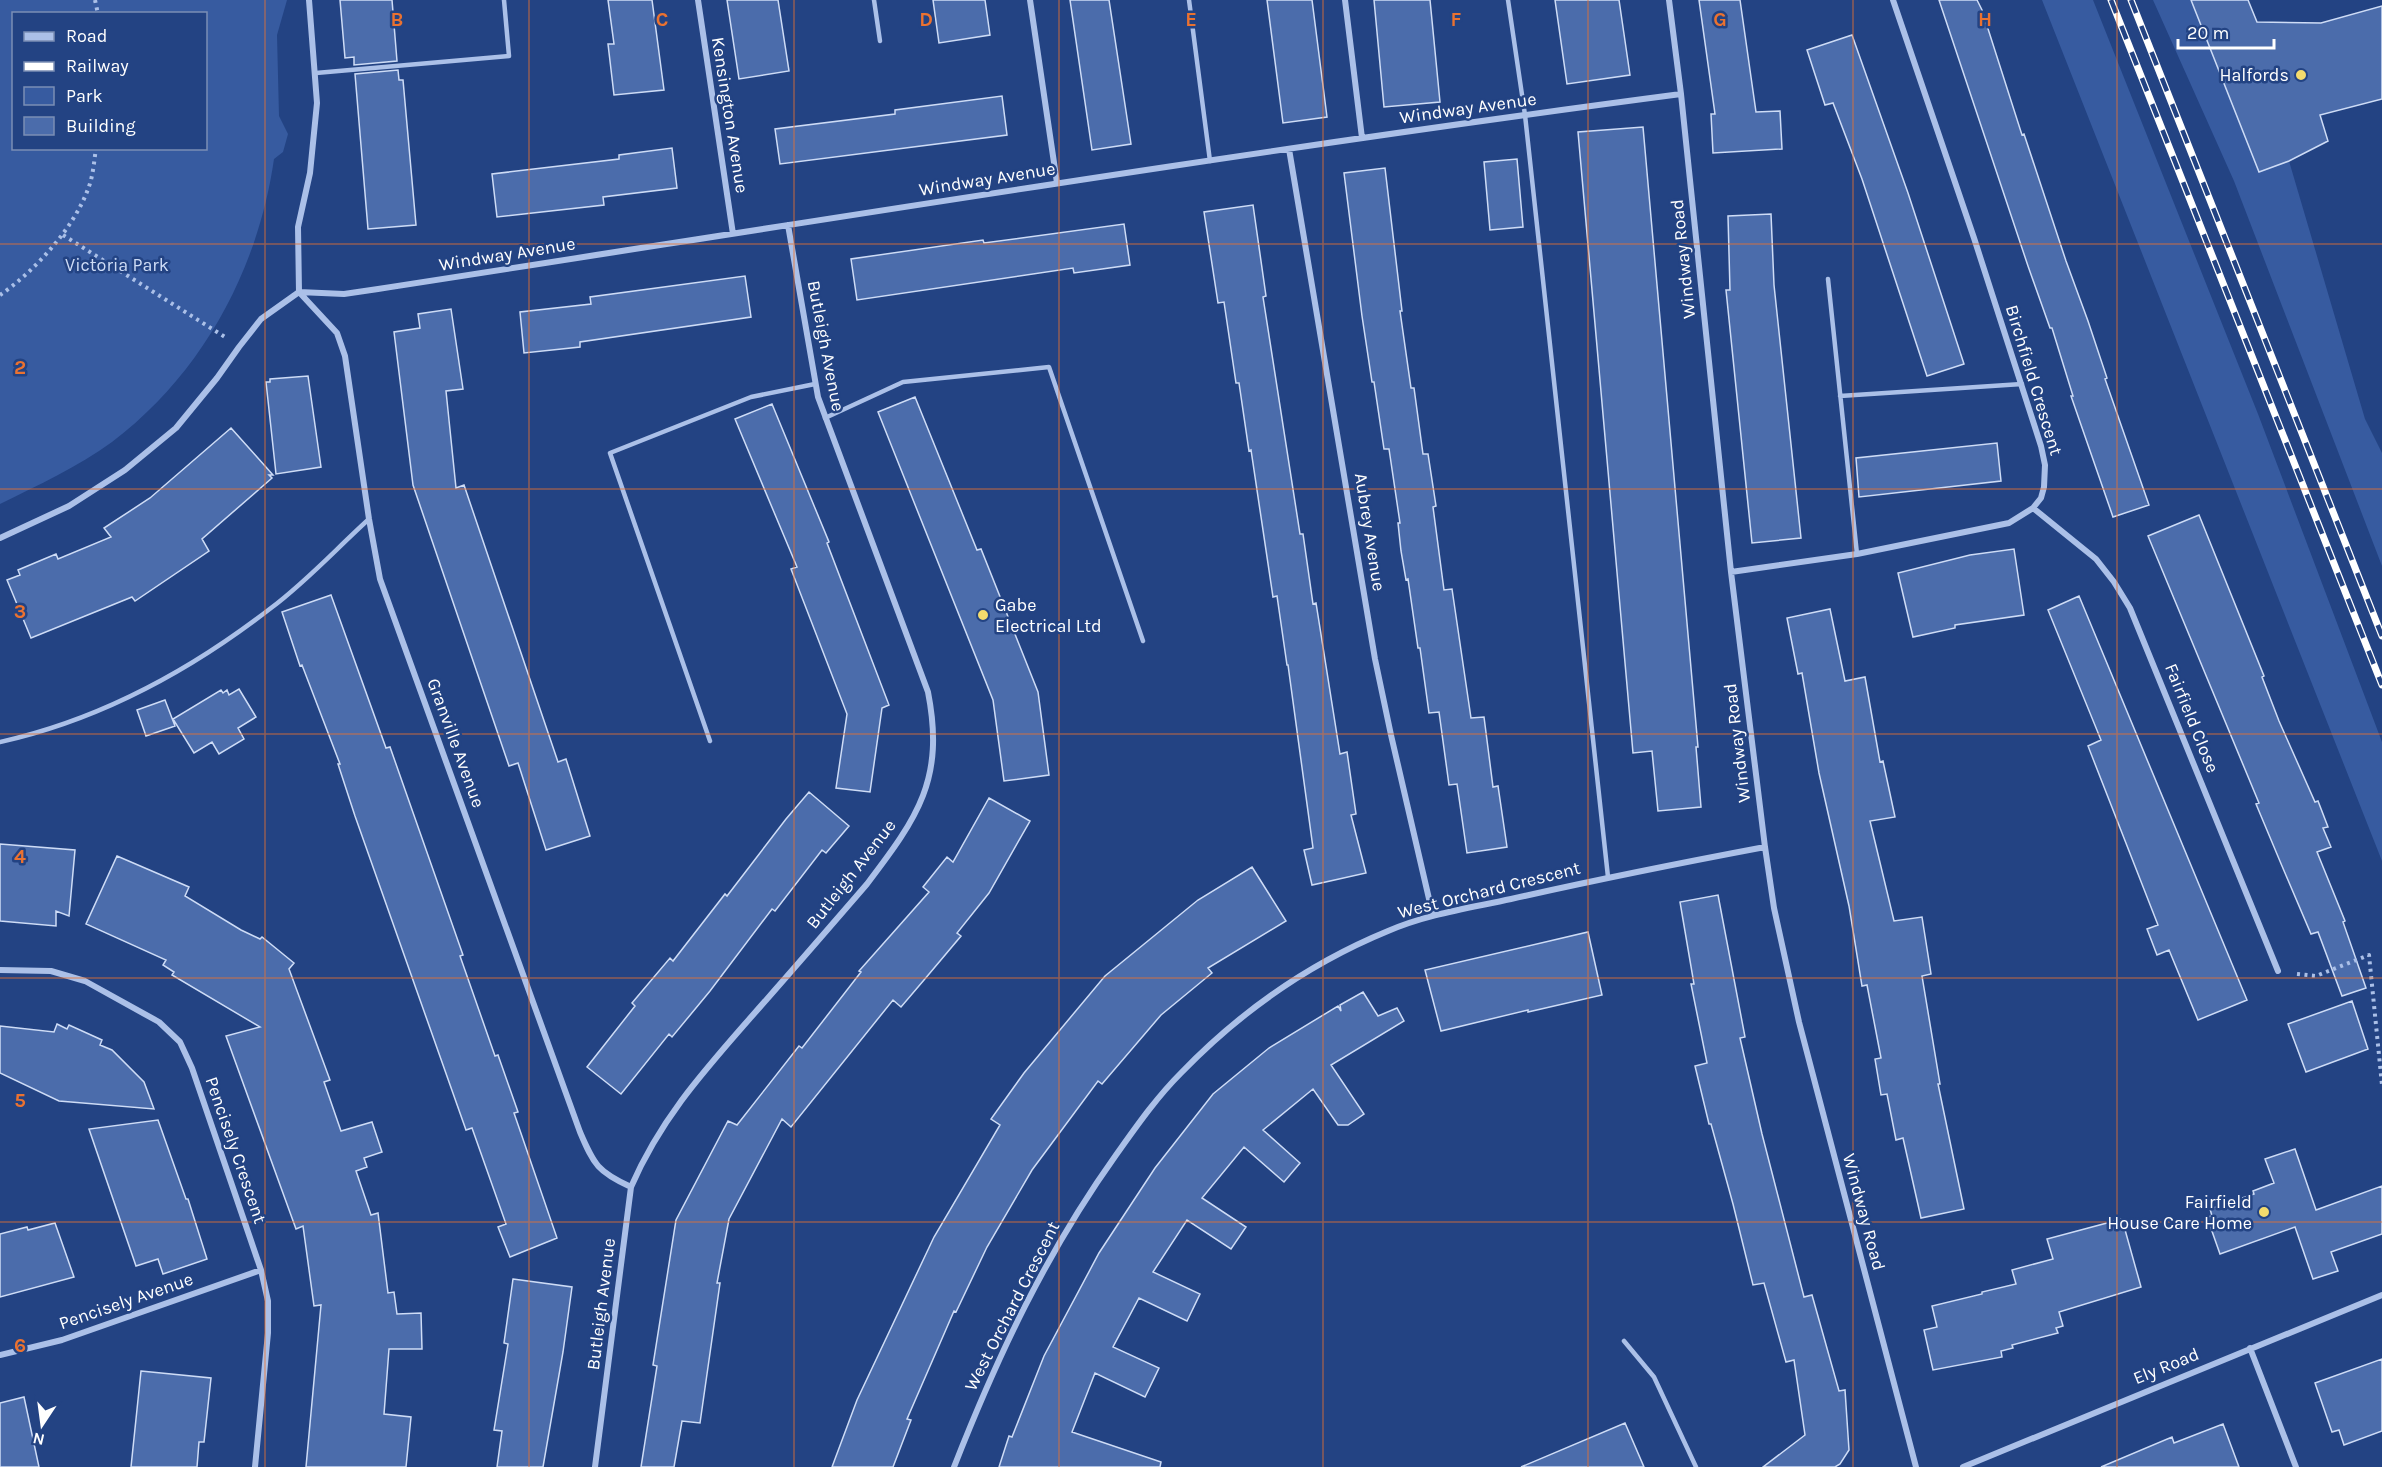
<svg xmlns="http://www.w3.org/2000/svg" width="2382" height="1467" font-family="Karla,sans-serif">
	<style>
		.green { fill: #375ba0; fill-rule: evenodd }
		.building { fill: #4b6cab; stroke: #cedcf6; stroke-width: 1.5 }
		.lines { fill: none; stroke-linecap: round; stroke-linejoin: round }
		.path { stroke: #abc0e8; stroke-width: 4; stroke-dasharray: 3 4.5; stroke-linecap: butt }
		.lane { stroke: #abc0e8; stroke-width: 4.5 }
		.street { stroke: #abc0e8; stroke-width: 6 }
		.rail-casing { stroke: #fff; stroke-width: 7 }
		.rail { stroke: #234383; stroke-width: 4.5; stroke-dasharray: 14; stroke-linecap: butt }
		.grid { fill: none; stroke: #eb7230; stroke-width: 1.5; stroke-opacity: 0.55 }
		.poi-dot { fill: #f3db6d; stroke: #234383; stroke-width: 2 }
		.labels { text-anchor: middle; stroke-width: 5; stroke-linejoin: round; paint-order: stroke }
		.poi-label { font-size: 18px; fill: #fff; stroke: #234383; text-anchor: end }
		.street-label { font-size: 18px; fill: #fff; stroke: #234383 }
		.park-label { font-size: 18px; fill: #cedcf6; stroke: #234383 }
		.grid-label { font-size: 20px; text-anchor: middle; font-weight: bold; fill: #eb7230; stroke: #234383; stroke-width: 5; stroke-linejoin: round; paint-order: stroke }
	</style>
	<rect width="100%" height="100%" fill="#234383"/>
	<!-- green -->
	<path class="green" d="M 0,0 L 287,0 L 277,35 L 279,116 L 288,134 L 283,152 L 274,159 C 258,270 202,374 112,442 C 78,467 38,485 0,504 ZM 14,14 L 206,14 L 206,148 L 14,148 Z
		M 2042,0 L 2093,0 L 2258,414 L 2382,742 L 2382,861 Z
		M 2153,0 L 2191,0 L 2259,171 L 2289,161 L 2365,419 L 2382,453 L 2382,566 L 2234,181 Z"/>
	<!-- building -->
	<path class="building" d="M 340,0 L 392,0 L 397,61 L 354,65 L 354,57 L 345,58 Z
		M 608,0 L 652,0 L 664,90 L 614,95 L 608,44 L 614,44 Z
		M 727,0 L 778,0 L 789,71 L 739,79 Z
		M 933,0 L 985,0 L 990,35 L 939,43 Z
		M 1070,0 L 1109,0 L 1131,144 L 1092,150 Z
		M 1267,0 L 1312,0 L 1327,117 L 1283,123 Z
		M 1374,0 L 1430,0 L 1440,102 L 1384,107 Z
		M 1555,0 L 1619,0 L 1630,75 L 1567,84 Z
		M 1699,0 L 1740,0 L 1756,112 L 1780,111 L 1782,149 L 1713,153 L 1711,114 L 1715,114 Z
		M 1939,0 L 1977,0 L 1982,10 L 2022,135 L 2024,134 L 2066,261 L 2088,321 L 2107,378 L 2105,379 L 2149,505 L 2113,517 L 2071,396 L 2073,396 L 2052,328 L 2050,328 L 2028,266 Z
		M 2191,0 L 2248,0 L 2257,22 L 2321,23 L 2382,6 L 2382,99 L 2320,115 L 2328,141 L 2289,161 L 2259,172 Z
		M 1852,35 L 1908,193 L 1964,364 L 1927,376 L 1862,179 L 1833,103 L 1825,105 L 1807,50 Z
		M 398,70 L 399,80 L 403,80 L 416,225 L 368,229 L 355,74 Z
		M 1002,96 L 1007,135 L 780,164 L 775,129 L 895,114 L 895,110 Z
		M 1643,127 L 1698,747 L 1696,747 L 1701,807 L 1658,811 L 1652,751 L 1633,753 L 1578,132 Z
		M 672,148 L 677,188 L 603,197 L 604,205 L 497,217 L 492,174 L 619,159 L 619,155 Z
		M 1517,159 L 1523,227 L 1490,230 L 1484,162 Z
		M 1385,168 L 1402,311 L 1400,311 L 1411,388 L 1414,388 L 1423,454 L 1428,454 L 1436,506 L 1433,507 L 1444,590 L 1452,589 L 1471,718 L 1484,717 L 1493,787 L 1498,786 L 1507,847 L 1467,853 L 1457,784 L 1449,785 L 1439,712 L 1429,713 L 1420,648 L 1418,648 L 1408,579 L 1406,580 L 1401,551 L 1398,523 L 1400,523 L 1389,449 L 1384,449 L 1374,382 L 1372,382 L 1362,316 L 1344,173 Z
		M 1253,205 L 1266,296 L 1263,297 L 1300,534 L 1303,534 L 1313,604 L 1316,603 L 1340,754 L 1347,752 L 1356,814 L 1351,815 L 1366,873 L 1312,885 L 1304,850 L 1313,848 L 1288,665 L 1287,665 L 1277,596 L 1273,597 L 1251,450 L 1249,451 L 1239,383 L 1236,383 L 1224,302 L 1218,303 L 1204,212 Z
		M 1771,214 L 1774,285 L 1801,538 L 1752,543 L 1726,290 L 1730,290 L 1728,216 Z
		M 1124,224 L 1130,265 L 1074,273 L 1073,268 L 857,300 L 851,259 L 983,240 L 984,243 Z
		M 745,276 L 751,317 L 580,342 L 580,347 L 524,353 L 520,312 L 591,304 L 590,297 Z
		M 451,309 L 463,389 L 446,391 L 456,488 L 464,485 L 558,762 L 566,759 L 590,836 L 546,850 L 518,763 L 509,766 L 413,485 L 394,332 L 420,328 L 418,314 Z
		M 308,376 L 321,467 L 276,474 L 266,382 L 270,382 L 270,379 Z
		M 915,397 L 977,550 L 981,549 L 1038,692 L 1049,775 L 1004,781 L 993,700 L 878,412 Z
		M 772,404 L 829,542 L 827,543 L 889,705 L 882,708 L 870,792 L 836,788 L 847,714 L 791,569 L 797,567 L 735,419 Z
		M 231,428 L 273,475 L 269,475 L 272,478 L 202,539 L 209,551 L 135,601 L 132,597 L 31,638 L 7,580 L 20,575 L 18,570 L 56,554 L 58,559 L 111,537 L 104,528 L 150,498 Z
		M 1997,443 L 2001,481 L 1859,497 L 1856,458 Z
		M 2199,515 L 2264,676 L 2262,677 L 2279,721 L 2315,802 L 2318,801 L 2328,827 L 2323,828 L 2331,847 L 2317,852 L 2345,921 L 2343,922 L 2366,988 L 2342,996 L 2318,932 L 2311,934 L 2282,866 L 2256,804 L 2259,803 L 2148,536 Z
		M 2014,549 L 2024,615 L 1955,625 L 1955,628 L 1913,637 L 1898,573 L 1970,555 Z
		M 331,595 L 386,748 L 390,747 L 463,955 L 460,956 L 495,1056 L 498,1055 L 518,1112 L 514,1113 L 557,1238 L 510,1257 L 498,1227 L 506,1224 L 472,1128 L 466,1130 L 355,816 L 338,764 L 340,764 L 302,665 L 300,666 L 282,612 Z
		M 2079,596 L 2247,1000 L 2198,1020 L 2169,950 L 2157,955 L 2147,929 L 2158,925 L 2088,746 L 2101,740 L 2048,610 Z
		M 1830,609 L 1845,681 L 1865,677 L 1880,762 L 1883,761 L 1895,817 L 1870,821 L 1894,921 L 1922,917 L 1931,974 L 1922,976 L 1940,1084 L 1938,1084 L 1964,1209 L 1921,1218 L 1903,1138 L 1896,1140 L 1887,1094 L 1881,1095 L 1875,1059 L 1881,1058 L 1867,985 L 1862,986 L 1849,906 L 1819,773 L 1802,673 L 1798,674 L 1787,618 Z
		M 239,689 L 256,717 L 238,728 L 244,739 L 219,754 L 212,742 L 194,753 L 173,719 L 221,690 L 223,693 L 227,690 L 229,695 Z
		M 165,700 L 175,726 L 146,736 L 137,710 Z
		M 809,792 L 849,826 L 826,853 L 822,850 L 775,911 L 772,909 L 710,991 L 672,1037 L 669,1034 L 621,1094 L 587,1067 L 635,1006 L 632,1003 L 670,958 L 673,961 L 725,894 L 727,896 L 786,819 Z
		M 989,798 L 1030,821 L 989,893 L 957,933 L 961,936 L 924,980 L 901,1007 L 893,1000 L 791,1127 L 782,1119 L 729,1219 L 717,1283 L 720,1283 L 700,1423 L 682,1421 L 674,1467 L 641,1467 L 657,1366 L 653,1365 L 676,1220 L 728,1121 L 737,1125 L 799,1046 L 802,1048 L 861,972 L 859,971 L 929,892 L 923,887 L 947,857 L 953,862 Z
		M 0,844 L 75,850 L 69,916 L 56,911 L 56,926 L 0,921 Z
		M 117,856 L 189,887 L 185,896 L 241,930 L 260,939 L 262,937 L 294,963 L 289,969 L 330,1080 L 324,1082 L 341,1131 L 372,1122 L 382,1152 L 364,1158 L 367,1167 L 356,1171 L 371,1215 L 378,1213 L 388,1293 L 394,1292 L 397,1314 L 421,1313 L 422,1349 L 389,1349 L 384,1414 L 411,1417 L 406,1467 L 306,1467 L 321,1305 L 314,1306 L 303,1226 L 296,1229 L 226,1036 L 260,1027 L 172,975 L 174,972 L 163,965 L 166,960 L 86,924 Z
		M 1252,867 L 1286,921 L 1208,968 L 1212,973 L 1161,1015 L 1102,1084 L 1098,1081 L 1032,1170 L 987,1247 L 956,1312 L 954,1311 L 907,1419 L 911,1420 L 893,1467 L 832,1467 L 857,1400 L 934,1237 L 1000,1125 L 991,1119 L 1024,1073 L 1105,976 L 1198,900 Z
		M 1718,895 L 1745,1037 L 1740,1038 L 1762,1134 L 1804,1297 L 1812,1295 L 1839,1391 L 1845,1390 L 1849,1450 L 1840,1464 L 1835,1467 L 1763,1467 L 1805,1435 L 1794,1360 L 1786,1362 L 1764,1283 L 1753,1285 L 1733,1204 L 1711,1124 L 1709,1124 L 1695,1066 L 1707,1063 L 1691,984 L 1694,984 L 1680,902 Z
		M 1588,932 L 1602,995 L 1528,1012 L 1528,1010 L 1441,1031 L 1425,970 Z
		M 1363,992 L 1378,1016 L 1397,1008 L 1404,1021 L 1331,1065 L 1364,1114 L 1348,1125 L 1338,1125 L 1313,1089 L 1263,1130 L 1300,1163 L 1284,1182 L 1244,1147 L 1202,1198 L 1246,1227 L 1231,1249 L 1187,1220 L 1153,1272 L 1200,1294 L 1187,1321 L 1139,1298 L 1113,1347 L 1159,1368 L 1145,1397 L 1095,1373 L 1072,1432 L 1161,1462 L 1160,1467 L 999,1467 L 1009,1436 L 1012,1437 L 1044,1356 L 1099,1253 L 1155,1168 L 1213,1094 L 1269,1048 L 1338,1006 L 1341,1011 L 1340,1005 Z
		M 2352,1001 L 2368,1049 L 2306,1072 L 2288,1024 Z
		M 57,1024 L 67,1029 L 69,1025 L 102,1040 L 100,1045 L 112,1050 L 144,1082 L 154,1109 L 59,1101 L 0,1073 L 0,1026 L 54,1032 Z
		M 158,1120 L 186,1199 L 188,1199 L 207,1259 L 163,1274 L 158,1259 L 136,1266 L 89,1129 Z
		M 2295,1149 L 2316,1210 L 2382,1186 L 2382,1234 L 2331,1252 L 2338,1271 L 2313,1279 L 2295,1227 L 2220,1254 L 2207,1217 L 2212,1216 L 2210,1209 L 2254,1194 L 2253,1191 L 2274,1183 L 2265,1159 Z
		M 2122,1219 L 2141,1287 L 2059,1312 L 2063,1326 L 2056,1328 L 2058,1333 L 2012,1345 L 2013,1348 L 2001,1351 L 2002,1357 L 1933,1370 L 1924,1330 L 1937,1327 L 1932,1306 L 1982,1294 L 1982,1292 L 2016,1284 L 2012,1270 L 2053,1259 L 2047,1239 Z
		M 55,1223 L 74,1277 L 0,1297 L 0,1234 L 27,1227 L 28,1230 Z
		M 513,1279 L 572,1287 L 563,1352 L 543,1467 L 497,1467 L 502,1431 L 494,1430 L 508,1344 L 504,1343 Z
		M 2382,1359 L 2382,1431 L 2344,1445 L 2339,1430 L 2332,1432 L 2315,1383 Z
		M 141,1371 L 211,1378 L 204,1442 L 199,1442 L 197,1467 L 131,1467 Z
		M 24,1397 L 39,1467 L 0,1467 L 0,1403 Z
		M 1625,1423 L 1644,1467 L 1521,1467 Z
		M 2223,1424 L 2239,1467 L 2101,1467 L 2172,1437 L 2174,1443 Z"/>
	<g class="lines">
		<!-- path -->
		<path class="path" d="M 95,0 L 98,14
			M 63,235 L 225,337
			M 0,295 C 34,272 74,228 88,189 C 93,177 94,162 96,148
			M 2297,974 L 2316,976 L 2369,955 L 2382,1085"/>
		<!-- lane -->
		<path class="lane" d="M 874,0 L 880,41
			M 1189,0 L 1210,161
			M 1508,0 L 1525,115 L 1608,877
			M 316,73 L 509,56 L 504,0
			M 1828,279 L 1857,554
			M 1840,396 L 2022,384
			M 825,418 L 903,382 L 1049,367 L 1143,641
			M 710,741 L 610,453 L 751,397 L 815,384
			M 0,742 C 99,720 191,670 271,608 C 306,582 337,548 369,519
			M 1624,1341 L 1654,1377 L 1696,1467"/>
		<!-- street -->
		<path class="street" d="M 698,0 L 733,234
			M 1030,0 L 1057,183
			M 1345,0 L 1362,138
			M 1669,0 L 1681,94 L 1731,572 L 1765,847 L 1774,908 L 1799,1022 L 1916,1467
			M 1289,149 L 1375,659 L 1391,735 L 1433,916
			M 299,292 L 344,294 L 378,289 C 812,222 1246,151 1681,94
			M 299,292 L 337,333 L 345,356 L 369,519 L 380,579 L 580,1132 C 594,1165 598,1172 631,1187
			M 299,292 L 298,227 L 310,173 L 317,103 L 309,0
			M 2033,508 L 2096,559 L 2114,582 L 2130,608 L 2278,971
			M 0,538 L 69,506 L 125,470 L 176,428 L 217,378 L 239,347 L 261,319 L 299,292
			M 1731,572 L 1857,554 L 2009,523 L 2033,508 L 2041,498 L 2044,487 L 2045,465 L 2041,446 L 1974,238 L 1893,0
			M 0,970 L 51,971 L 85,981 L 159,1022 L 180,1042 L 192,1068 L 261,1270 L 268,1301 L 268,1333 L 255,1467
			M 2250,1348 L 2296,1467
			M 0,1355 L 62,1340 L 261,1270
			M 595,1467 L 631,1187 C 661,1118 704,1071 752,1016 C 791,972 829,928 867,884 C 918,817 945,779 928,692 L 818,397 L 788,225
			M 954,1467 C 998,1355 1046,1253 1116,1155 C 1136,1127 1156,1098 1181,1073 C 1240,1012 1310,963 1388,931 C 1427,914 1470,908 1511,899 C 1595,880 1680,863 1765,847
			M 1963,1467 L 2382,1295"/>
		<defs>
			<path id="rail" d="M 2111,0 L 2382,685
				M 2131,0 L 2382,636"/>
		</defs>
		<!-- rail casing -->
		<use href="#rail" class="rail-casing"/>
		<!-- rail -->
		<use href="#rail" class="rail"/>
	</g>
	<!-- grid -->
	<path class="grid" d="M 265,0 L 265,1467M 529,0 L 529,1467M 794,0 L 794,1467M 1059,0 L 1059,1467M 1323,0 L 1323,1467M 1588,0 L 1588,1467M 1853,0 L 1853,1467M 2117,0 L 2117,1467M 0,244 L 2382,244M 0,489 L 2382,489M 0,734 L 2382,734M 0,978 L 2382,978M 0,1222 L 2382,1222"/>
	<!-- markers -->
	<g class="poi-dot">
		<circle cx="2301" cy="75" r="6"/>
		<circle cx="983" cy="615" r="6"/>
		<circle cx="2264" cy="1212" r="6"/>
	</g>
	<g class="labels">
		<!-- poi labels -->
		<g class="poi-label">
			<text x="2289" y="81">Halfords</text>
			<text x="995" y="611" text-anchor="start">Gabe<tspan x="995" dy="21">Electrical Ltd</tspan></text>
			<text x="2252" y="1208">Fairfield<tspan x="2252" dy="21">House Care Home</tspan></text>
		</g>
		<!-- street labels -->
		<g class="street-label">
			<text transform="translate(1468 108) rotate(-8)" y="6">Windway Avenue</text>
			<text transform="translate(730 115) rotate(81)" y="6">Kensington Avenue</text>
			<text transform="translate(987 179) rotate(-9)" y="6">Windway Avenue</text>
			<text transform="translate(507 254) rotate(-9)" y="6">Windway Avenue</text>
			<text transform="translate(1683 259) rotate(-96)" y="6">Windway Road</text>
			<text transform="translate(826 346) rotate(79)" y="6">Butleigh Avenue</text>
			<text transform="translate(2034 380) rotate(73)" y="6">Birchfield Crescent</text>
			<text transform="translate(1370 532) rotate(81)" y="6">Aubrey Avenue</text>
			<text transform="translate(2192 718) rotate(68)" y="6">Fairfield Close</text>
			<text transform="translate(456 743) rotate(70)" y="6">Granville Avenue</text>
			<text transform="translate(1737 743) rotate(-97)" y="6">Windway Road</text>
			<text transform="translate(851 874) rotate(-52)" y="6">Butleigh Avenue</text>
			<text transform="translate(1489 890) rotate(-14)" y="6">West Orchard Crescent</text>
			<text transform="translate(236 1150) rotate(71)" y="6">Pencisely Crescent</text>
			<text transform="translate(1864 1212) rotate(75)" y="6">Windway Road</text>
			<text transform="translate(126 1301) rotate(-19)" y="6">Pencisely Avenue</text>
			<text transform="translate(601 1304) rotate(-83)" y="6">Butleigh Avenue</text>
			<text transform="translate(1012 1306) rotate(-63)" y="6">West Orchard Crescent</text>
			<text transform="translate(2166 1366) rotate(-22)" y="6">Ely Road</text>
		</g>
		<!-- park labels -->
		<g class="park-label">
			<text x="117" y="271">Victoria Park</text>
		</g>
	</g>
	<g class="grid-label">
		<text x="397" y="26">B</text>
		<text x="662" y="26">C</text>
		<text x="926" y="26">D</text>
		<text x="1191" y="26">E</text>
		<text x="1456" y="26">F</text>
		<text x="1720" y="26">G</text>
		<text x="1985" y="26">H</text>
		<text x="20" y="374">2</text>
		<text x="20" y="618">3</text>
		<text x="20" y="863">4</text>
		<text x="20" y="1107">5</text>
		<text x="20" y="1352">6</text>
	</g>
	<!-- legend -->
	<rect x="12" y="12" width="195" height="138" fill="#234383" stroke="#7b8eb5" stroke-width="1.5"/>
	<rect x="24" y="32" width="30" height="9" fill="#abc0e8" stroke="#7b8eb5" stroke-width="1.5"/>
	<text x="66" y="42" font-size="18" fill="#ffffff">Road</text>
	<rect x="24" y="62" width="30" height="9" fill="#ffffff" stroke="#7b8eb5" stroke-width="1.5"/>
	<text x="66" y="72" font-size="18" fill="#ffffff">Railway</text>
	<rect x="24" y="87" width="30" height="18" fill="#375ba0" stroke="#7b8eb5" stroke-width="1.5"/>
	<text x="66" y="102" font-size="18" fill="#ffffff">Park</text>
	<rect x="24" y="117" width="30" height="18" fill="#4b6cab" stroke="#7b8eb5" stroke-width="1.5"/>
	<text x="66" y="132" font-size="18" fill="#ffffff">Building</text>
	<!-- north arrow -->
	<g transform="translate(42 1425) rotate(193)" stroke="#234383" stroke-width="4.5" paint-order="stroke">
	<path d="M0-4.5L10 22L0 15L-10 22Z" fill="#ffffff"/>
	<text y="-9" font-size="16" font-weight="bold" text-anchor="middle" fill="#ffffff">N</text>
	</g>
	<!-- scale -->
	<path d="M2178 39v9h96v-9" fill="none" stroke="#ffffff" stroke-width="3"/>
	<text x="2187" y="39" font-size="18" fill="#ffffff" stroke="#234383" stroke-width="4.5" paint-order="stroke">20 m</text>
</svg>
